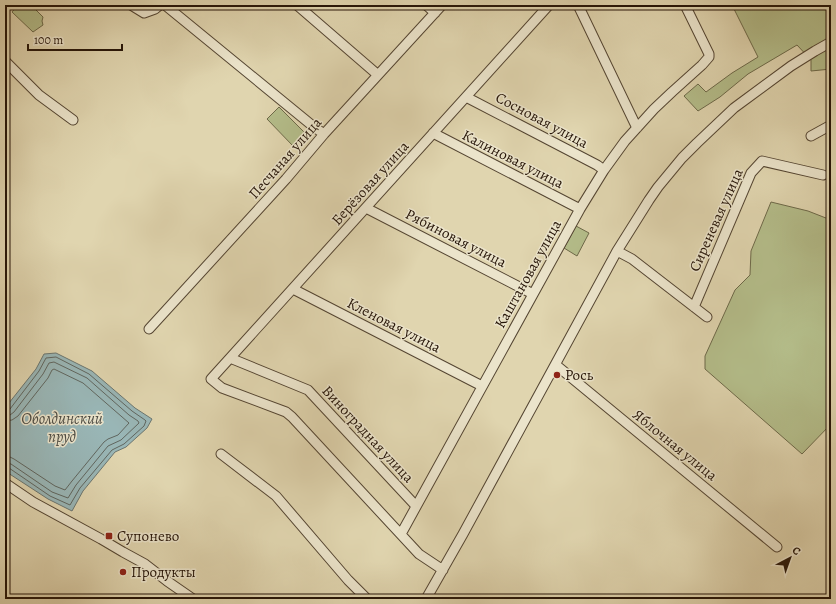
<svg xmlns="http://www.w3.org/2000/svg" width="836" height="604" font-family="Alegreya,serif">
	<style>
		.green { fill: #b4bd8a; stroke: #6d6949 }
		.water { fill: #99b6b6; stroke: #6b7670 }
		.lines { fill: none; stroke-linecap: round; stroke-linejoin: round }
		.shore { stroke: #60665f; stroke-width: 1 }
		.minor-casing { stroke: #544532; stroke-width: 11 }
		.minor { stroke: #ebe4cb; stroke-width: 9 }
		.poi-dot { fill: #8f2418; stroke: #ebe4cb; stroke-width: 1.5 }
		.labels { text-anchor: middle; stroke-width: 3; stroke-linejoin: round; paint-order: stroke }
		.street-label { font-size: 15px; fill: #261508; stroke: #ebe4cb }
		.poi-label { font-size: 15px; fill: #261508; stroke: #ebe4cb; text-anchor: start }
		.water-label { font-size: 16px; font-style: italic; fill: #4e4d45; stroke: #ebe4cb }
	</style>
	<rect width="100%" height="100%" fill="#e0d5af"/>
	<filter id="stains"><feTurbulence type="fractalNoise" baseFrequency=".005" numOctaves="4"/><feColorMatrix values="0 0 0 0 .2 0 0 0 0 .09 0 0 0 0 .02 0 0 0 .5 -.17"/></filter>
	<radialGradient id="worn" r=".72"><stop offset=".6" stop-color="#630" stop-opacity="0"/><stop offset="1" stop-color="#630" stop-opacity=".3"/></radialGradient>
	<!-- green -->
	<path class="green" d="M 18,5 L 31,5 L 43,17 L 42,21 L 43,25 L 33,32 L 12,12 Z
		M 732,5 L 831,5 L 831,69 L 811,71 L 811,60 L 797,45 L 748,74 L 720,97 L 698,111 L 684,96 L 698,84 L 706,92 L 732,73 L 758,57 Z
		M 279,107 L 305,133 L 293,146 L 267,119 Z
		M 771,202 L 808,211 L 831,220 L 831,424 L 802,454 L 705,369 L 705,356 L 735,290 L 750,275 L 751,251 Z
		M 576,226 L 589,233 L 577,256 L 564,248 Z"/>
	<!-- water -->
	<path class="water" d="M 56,353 L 92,371 L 135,408 L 152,419 L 147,428 L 126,447 L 115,452 L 83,491 L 72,511 L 48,499 L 5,471 L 5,408 L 36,369 L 44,354 Z"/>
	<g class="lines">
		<!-- shore -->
		<path class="shore" d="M 5,410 L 8,410 L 10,409 L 39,371 L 46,358 L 56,357 L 89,374 L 132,411 L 145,420 L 146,421 L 144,426 L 124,444 L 112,450 L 80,488 L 70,505 L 50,496 L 9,468 L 5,468
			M 5,415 L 10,415 L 14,412 L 43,374 L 49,363 L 54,362 L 87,378 L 129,415 L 138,421 L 139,423 L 121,440 L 108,446 L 76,485 L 68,498 L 52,492 L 11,464 L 5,463
			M 5,421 L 12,420 L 18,416 L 48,378 L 52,370 L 54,369 L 83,383 L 129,423 L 118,435 L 108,439 L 104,442 L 72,481 L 65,490 L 55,486 L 14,459 L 10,457 L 5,457"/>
		<defs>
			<path id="minor" d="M 131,5 L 144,13 L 155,9 L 160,5
				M 165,5 L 314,127 L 324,134
				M 297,5 L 378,75
				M 426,5 L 435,13
				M 578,5 L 637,128
				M 5,61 L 39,95 L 73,120
				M 466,97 L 597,165 L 604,170
				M 433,133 L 580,209
				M 811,136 L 831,125
				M 366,208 L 533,294
				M 617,251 L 632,259 L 707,317
				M 293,289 L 482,386
				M 694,307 L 751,173 L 762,161 L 823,175
				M 149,329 L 286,179 L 324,134 L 442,5
				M 230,358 L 308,390 L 416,506
				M 556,365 L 777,547
				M 221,454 L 276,496 L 348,580 L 367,599
				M 5,483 L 33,502 L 101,539 L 123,552 L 145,564 L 167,581 L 193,599
				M 401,534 L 580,209 L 604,170 L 625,141 L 654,109 L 672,92 L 702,65 L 709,57 L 709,54 L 685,5
				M 443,570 L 419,554 L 292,417 L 286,412 L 222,388 L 211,379 L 549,5
				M 426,599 L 463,534 L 617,251 L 649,200 L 658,187 L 682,158 L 697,143 L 734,108 L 791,66 L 815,51 L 831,42"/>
		</defs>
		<!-- minor casing -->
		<use href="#minor" class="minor-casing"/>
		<!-- minor -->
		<use href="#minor" class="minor"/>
	</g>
	<!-- markers -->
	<g class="poi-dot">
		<circle cx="557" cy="375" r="4"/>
		<rect x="105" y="532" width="8" height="8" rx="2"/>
		<circle cx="123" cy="572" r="4"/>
	</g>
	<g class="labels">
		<!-- street labels -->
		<g class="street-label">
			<text transform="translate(542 120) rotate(28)" y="5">Сосновая улица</text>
			<text transform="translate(285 158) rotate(-49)" y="5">Песчаная улица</text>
			<text transform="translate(513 159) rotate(27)" y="5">Калиновая улица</text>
			<text transform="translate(370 183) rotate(-48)" y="5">Берёзовая улица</text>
			<text transform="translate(716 220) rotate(-66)" y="5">Сиреневая улица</text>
			<text transform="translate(456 238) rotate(27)" y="5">Рябиновая улица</text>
			<text transform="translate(528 274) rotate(-61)" y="5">Каштановая улица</text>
			<text transform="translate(394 325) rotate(27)" y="5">Кленовая улица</text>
			<text transform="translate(368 434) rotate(47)" y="5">Виноградная улица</text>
			<text transform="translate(675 445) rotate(39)" y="5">Яблочная улица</text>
		</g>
		<!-- poi labels -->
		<g class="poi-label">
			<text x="565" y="380">Рось</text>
			<text x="117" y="541">Супонево</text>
			<text x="131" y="577">Продукты</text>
		</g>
		<!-- water labels -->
		<g class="water-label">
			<text x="62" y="424">Оболдинский<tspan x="62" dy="18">пруд</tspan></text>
		</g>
	</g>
	<!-- margin -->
	<rect width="836" height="604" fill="none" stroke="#e0d5af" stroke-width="20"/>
	<rect x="6" y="6" width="824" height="592" fill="none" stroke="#261508" stroke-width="2"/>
	<rect x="10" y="10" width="816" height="584" fill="none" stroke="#261508"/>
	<!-- north arrow -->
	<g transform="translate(790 558) rotate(41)" stroke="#ebe4cb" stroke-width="3" paint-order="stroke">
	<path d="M0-3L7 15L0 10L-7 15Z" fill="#261508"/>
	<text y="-6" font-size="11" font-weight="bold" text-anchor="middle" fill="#261508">С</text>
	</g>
	<!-- scale -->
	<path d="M28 44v6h94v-6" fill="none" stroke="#261508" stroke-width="2"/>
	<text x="34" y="44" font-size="12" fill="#261508" stroke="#ebe4cb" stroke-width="3" paint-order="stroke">100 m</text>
	<rect width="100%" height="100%" filter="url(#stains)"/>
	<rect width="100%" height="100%" fill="url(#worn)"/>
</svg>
